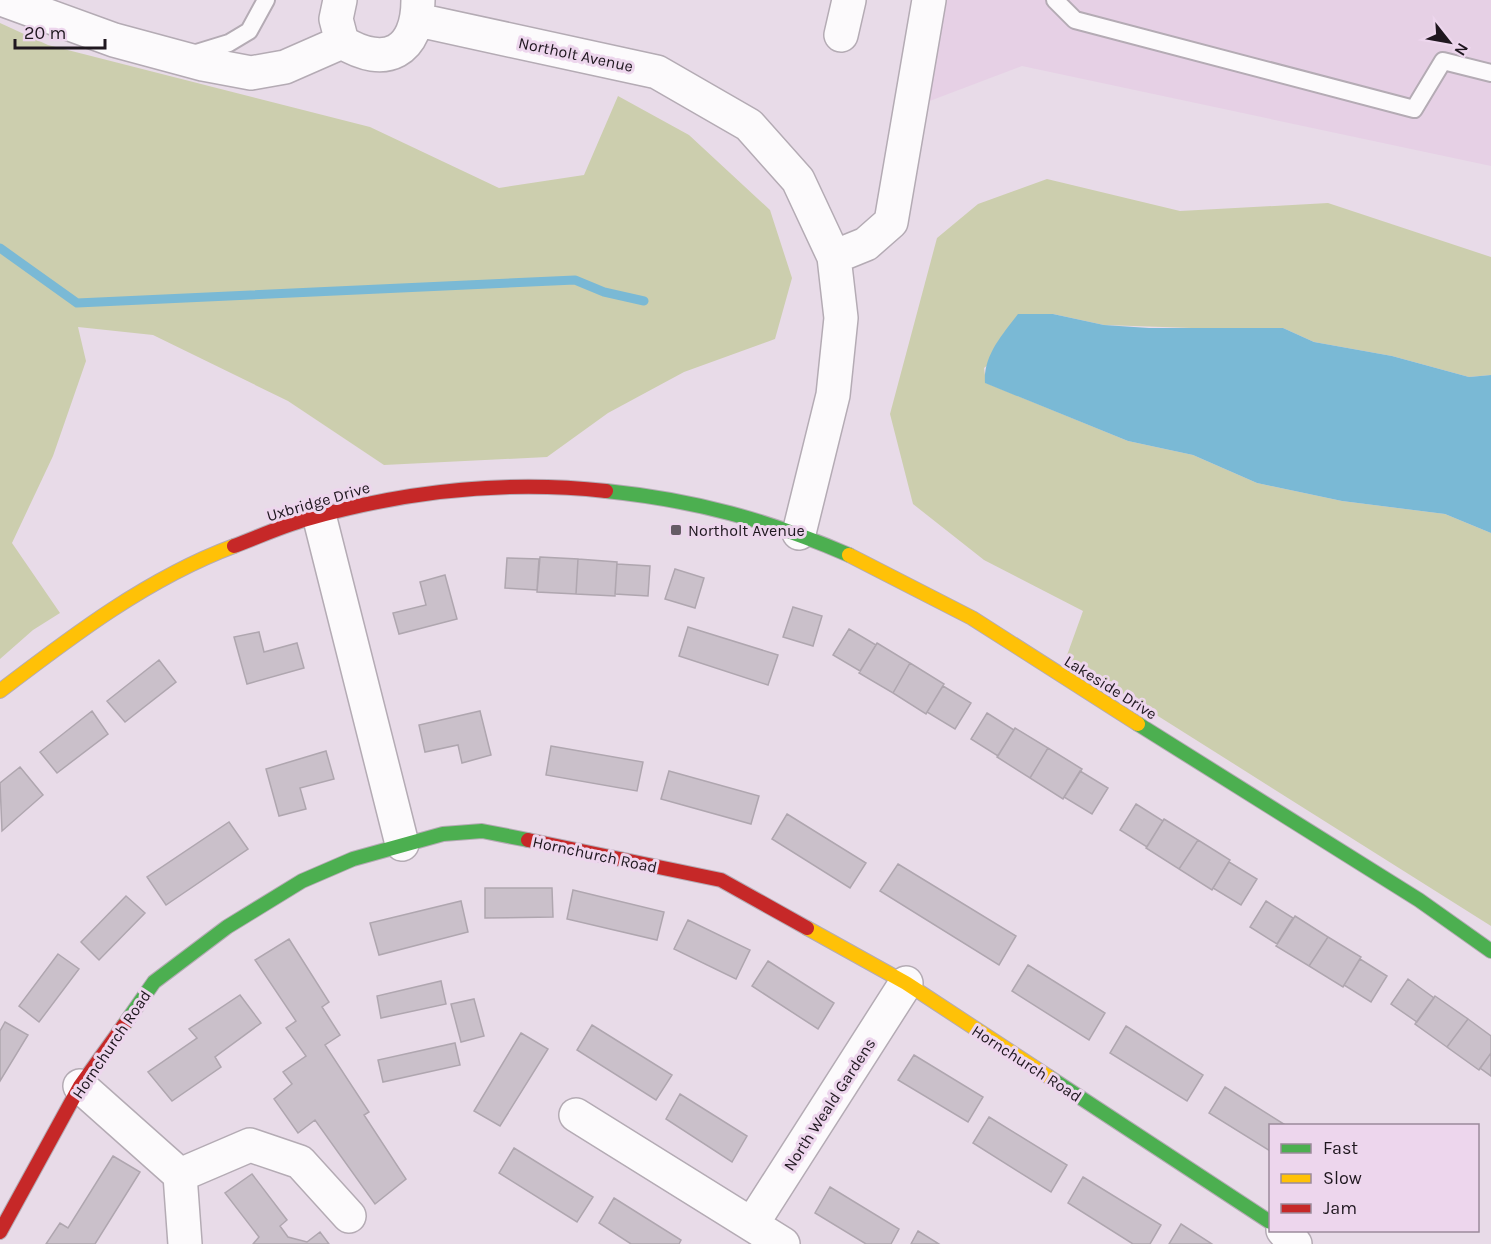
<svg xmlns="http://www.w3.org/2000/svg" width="1491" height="1244" font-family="Karla,sans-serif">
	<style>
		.built { fill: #e6d0e5 }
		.green { fill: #ccceae }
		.water { fill: #7ab9d5 }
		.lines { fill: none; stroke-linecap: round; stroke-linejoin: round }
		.stream { stroke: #7ab9d5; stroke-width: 9 }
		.building { fill: #cac0ca; stroke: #afa6af; stroke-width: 1.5 }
		.lane-casing { stroke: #b4abb4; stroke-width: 20 }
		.street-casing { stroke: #b4abb4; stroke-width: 36 }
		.fast-casing { stroke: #b4abb4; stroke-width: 16 }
		.slow-casing { stroke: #b4abb4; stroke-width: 16 }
		.jam-casing { stroke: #b4abb4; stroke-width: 16 }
		.lane { stroke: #fcfafc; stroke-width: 16 }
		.street { stroke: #fcfafc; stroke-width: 33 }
		.fast { stroke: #4caf50; stroke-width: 14 }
		.slow { stroke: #ffc107; stroke-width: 14 }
		.jam { stroke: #c62828; stroke-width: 14 }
		.poi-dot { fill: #655c65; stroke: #edd6ed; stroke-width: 2 }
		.labels { text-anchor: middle; stroke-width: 6; stroke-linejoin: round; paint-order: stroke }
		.street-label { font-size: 16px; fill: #1f171f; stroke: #edd6ed }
		.poi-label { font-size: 16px; fill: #1f171f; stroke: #edd6ed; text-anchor: start }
	</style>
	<rect width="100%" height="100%" fill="#e8dbe8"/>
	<!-- built -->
	<path class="built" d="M 938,0 L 1491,0 L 1491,166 L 1022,66 L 927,102 Z"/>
	<!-- green -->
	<path class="green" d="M 0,23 L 48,45 L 370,127 L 499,188 L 584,175 L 618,96 L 689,135 L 770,210 L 792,278 L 775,339 L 684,372 L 608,413 L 547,457 L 384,465 L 288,401 L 153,335 L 78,327 L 86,361 L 53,456 L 12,543 L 60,613 L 33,630 L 0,659 Z
		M 1047,179 L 1180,211 L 1328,203 L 1491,257 L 1491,375 L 1469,377 L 1392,356 L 1314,342 L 1283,328 L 1221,329 L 1104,325 L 1053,314 L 984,368 L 986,383 L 1128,441 L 1193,455 L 1257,483 L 1342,501 L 1445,514 L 1491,533 L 1491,926 L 1066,658 L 1083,611 L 984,560 L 913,504 L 890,414 L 937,238 L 978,204 Z"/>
	<!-- water -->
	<path class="water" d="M 1018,314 L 1053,314 L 1104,325 L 1149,328 L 1283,328 L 1314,342 L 1392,356 L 1469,377 L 1491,375 L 1491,533 L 1445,514 L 1342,501 L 1257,483 L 1193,455 L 1128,441 L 985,383 C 983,356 1002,335 1018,314 Z"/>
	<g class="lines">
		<!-- stream -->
		<path class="stream" d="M 0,248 L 77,303 L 575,280 L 604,292 L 644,301"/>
	</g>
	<!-- building -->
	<path class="building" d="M 540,557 L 578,559 L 576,594 L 537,592 Z
		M 507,558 L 539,559 L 537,590 L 505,588 Z
		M 578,559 L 617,562 L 615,596 L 576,594 Z
		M 617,564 L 650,566 L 648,596 L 615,594 Z
		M 675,569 L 704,578 L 695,608 L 665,599 Z
		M 445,575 L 457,619 L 399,634 L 393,613 L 426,605 L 420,582 Z
		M 793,607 L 822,616 L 813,646 L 783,637 Z
		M 688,627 L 778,655 L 768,685 L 679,656 Z
		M 849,629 L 876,645 L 860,671 L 833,655 Z
		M 259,632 L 264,652 L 297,643 L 304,668 L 247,684 L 234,637 Z
		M 877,643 L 910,663 L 893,693 L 859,673 Z
		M 159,660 L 176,682 L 125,722 L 107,701 Z
		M 910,663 L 944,684 L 926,714 L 893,693 Z
		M 943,686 L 971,703 L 955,729 L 927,712 Z
		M 92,711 L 108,734 L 57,773 L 40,752 Z
		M 480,711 L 491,755 L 462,763 L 458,745 L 425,752 L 419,725 Z
		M 987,713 L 1014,730 L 998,756 L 971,739 Z
		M 1015,728 L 1048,748 L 1030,778 L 997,757 Z
		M 551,746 L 643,762 L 637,791 L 546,775 Z
		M 1048,748 L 1082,769 L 1063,799 L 1030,778 Z
		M 326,751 L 334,779 L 300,788 L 306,809 L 279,816 L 266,769 Z
		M 20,767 L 43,795 L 2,831 L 0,783 Z
		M 669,771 L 759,796 L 751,824 L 661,799 Z
		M 1080,771 L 1108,788 L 1092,814 L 1064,797 Z
		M 1136,804 L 1163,821 L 1147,847 L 1120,830 Z
		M 787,814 L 866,863 L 850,888 L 772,839 Z
		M 1164,819 L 1198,840 L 1179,869 L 1146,848 Z
		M 229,822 L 248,849 L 166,905 L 147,877 Z
		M 1198,840 L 1230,860 L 1212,890 L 1179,869 Z
		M 1229,862 L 1257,879 L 1241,905 L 1213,888 Z
		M 898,864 L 1016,936 L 999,965 L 880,891 Z
		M 485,888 L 552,888 L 553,917 L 485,918 Z
		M 573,890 L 664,912 L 657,940 L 567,919 Z
		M 126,896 L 145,913 L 99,960 L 81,942 Z
		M 461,901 L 468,932 L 379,955 L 370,923 Z
		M 1266,901 L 1293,918 L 1277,944 L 1250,927 Z
		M 1295,916 L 1328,937 L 1309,966 L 1276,946 Z
		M 688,920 L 750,950 L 736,979 L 674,949 Z
		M 1328,937 L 1361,957 L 1343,987 L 1309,966 Z
		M 289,939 L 329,1002 L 322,1007 L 340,1035 L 325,1045 L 369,1112 L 364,1115 L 406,1179 L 375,1204 L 315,1120 L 298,1133 L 274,1099 L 292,1084 L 283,1072 L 306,1056 L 286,1028 L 296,1021 L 255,960 Z
		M 58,954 L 79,969 L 39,1022 L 19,1006 Z
		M 1360,959 L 1387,976 L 1371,1002 L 1344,985 Z
		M 768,961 L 834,1003 L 818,1029 L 752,986 Z
		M 1028,965 L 1105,1013 L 1089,1040 L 1012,991 Z
		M 1408,979 L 1434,998 L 1417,1022 L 1391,1004 Z
		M 441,981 L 446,1004 L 381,1018 L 377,996 Z
		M 240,995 L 261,1023 L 215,1057 L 221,1067 L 172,1101 L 148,1072 L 197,1038 L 189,1029 Z
		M 1435,996 L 1468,1019 L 1447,1047 L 1415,1024 Z
		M 474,999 L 484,1036 L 461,1042 L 451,1004 Z
		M 1468,1019 L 1491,1036 L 1491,1053 L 1479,1070 L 1447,1047 Z
		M 5,1022 L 28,1035 L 0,1081 L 0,1031 Z
		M 592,1025 L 672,1075 L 656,1100 L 577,1050 Z
		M 1126,1026 L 1203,1075 L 1187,1101 L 1110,1053 Z
		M 521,1033 L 548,1049 L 500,1126 L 474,1111 Z
		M 455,1043 L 460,1065 L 383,1082 L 378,1060 Z
		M 1491,1053 L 1491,1076 L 1480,1068 Z
		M 914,1055 L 983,1097 L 968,1122 L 898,1080 Z
		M 1225,1087 L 1287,1126 L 1270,1126 L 1270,1151 L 1209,1113 Z
		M 680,1094 L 747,1136 L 732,1162 L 666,1119 Z
		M 989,1117 L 1067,1165 L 1051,1192 L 973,1143 Z
		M 514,1148 L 593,1197 L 577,1222 L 499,1173 Z
		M 113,1156 L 140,1172 L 95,1244 L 46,1244 L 60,1223 L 68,1228 Z
		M 252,1174 L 287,1220 L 280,1226 L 288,1237 L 307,1242 L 320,1232 L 329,1244 L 253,1244 L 259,1237 L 225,1193 Z
		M 1083,1177 L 1161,1225 L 1150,1244 L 1133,1244 L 1068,1203 Z
		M 830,1187 L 899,1229 L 891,1244 L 866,1244 L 815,1213 Z
		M 614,1198 L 681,1240 L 679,1244 L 631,1244 L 599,1223 Z
		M 1181,1224 L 1212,1244 L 1169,1244 Z
		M 918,1231 L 939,1244 L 911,1244 Z"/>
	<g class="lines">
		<defs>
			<path id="lane" d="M 1055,0 L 1075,20 L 1414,109 L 1443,61 L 1491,73
				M 190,55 L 229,43 L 249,31 L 266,0"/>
			<path id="street" d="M 4,0 L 114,40 L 203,64 L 251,73 L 285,67 L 342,42
				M 340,0 L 336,19 L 342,42 C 386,69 418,52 418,0
				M 418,20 L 657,72 L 749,125 L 798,180 L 834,257 L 841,318 L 833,395 L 799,533
				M 841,35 L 849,0
				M 834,257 L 866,244 L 891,222 L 929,0
				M 319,515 L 402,844
				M 80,1086 L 180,1175
				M 576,1115 L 783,1244
				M 752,1224 L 906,983
				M 1283,1230 L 1295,1244
				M 185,1244 L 180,1175 L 250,1145 L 300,1162 L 349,1216"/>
			<path id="fast" d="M 606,491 C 694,500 768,520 849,555
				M 1138,724 L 1419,900 L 1491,951
				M 124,1025 L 154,982 L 227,927 L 302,881 L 353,859 L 443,834 L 482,831 L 528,840
				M 1049,1077 L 1270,1222"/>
			<path id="slow" d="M 849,555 L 972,618 L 1138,724
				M 0,691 C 72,636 148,578 234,546
				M 807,928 L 906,983 L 1049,1077"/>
			<path id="jam" d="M 234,546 C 258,537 282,526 307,519 C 405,491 505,480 606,491
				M 528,840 L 721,880 L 807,928
				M 0,1232 L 80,1086 L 124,1025"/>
		</defs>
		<!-- lane casing -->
		<use href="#lane" class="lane-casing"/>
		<!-- street casing -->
		<use href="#street" class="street-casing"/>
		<!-- fast casing -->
		<use href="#fast" class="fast-casing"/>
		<!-- slow casing -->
		<use href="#slow" class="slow-casing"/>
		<!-- jam casing -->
		<use href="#jam" class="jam-casing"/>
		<!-- lane -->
		<use href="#lane" class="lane"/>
		<!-- street -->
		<use href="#street" class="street"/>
		<!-- fast -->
		<use href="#fast" class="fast"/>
		<!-- slow -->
		<use href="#slow" class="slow"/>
		<!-- jam -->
		<use href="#jam" class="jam"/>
	</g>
	<!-- markers -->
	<rect class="poi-dot" x="670" y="524" width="12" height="12" rx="3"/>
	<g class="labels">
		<!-- street labels -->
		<g class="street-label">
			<text transform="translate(576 54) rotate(12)" y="6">Northolt Avenue</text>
			<text transform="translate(318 501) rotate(-16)" y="6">Uxbridge Drive</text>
			<text transform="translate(1111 687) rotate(32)" y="6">Lakeside Drive</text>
			<text transform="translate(595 854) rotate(12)" y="6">Hornchurch Road</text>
			<text transform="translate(111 1044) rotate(-56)" y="6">Hornchurch Road</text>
			<text transform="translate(1027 1063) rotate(33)" y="6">Hornchurch Road</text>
			<text transform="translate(829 1104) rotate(-57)" y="6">North Weald Gardens</text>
		</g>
		<!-- poi labels -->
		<g class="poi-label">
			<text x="688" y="536">Northolt Avenue</text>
		</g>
	</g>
	<!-- legend -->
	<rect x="1269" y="1124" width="210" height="108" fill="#edd6ed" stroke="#9b8a9b" stroke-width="1.5"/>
	<rect x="1281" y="1144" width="30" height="9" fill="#4caf50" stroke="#9b8a9b" stroke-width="1.5"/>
	<text x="1323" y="1154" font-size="18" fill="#1f171f">Fast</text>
	<rect x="1281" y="1174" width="30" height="9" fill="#ffc107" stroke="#9b8a9b" stroke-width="1.5"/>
	<text x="1323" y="1184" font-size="18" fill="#1f171f">Slow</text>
	<rect x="1281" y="1204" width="30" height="9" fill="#c62828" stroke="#9b8a9b" stroke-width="1.5"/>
	<text x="1323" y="1214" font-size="18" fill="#1f171f">Jam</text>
	<!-- north arrow -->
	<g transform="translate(1449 42) rotate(121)" stroke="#edd6ed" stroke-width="4.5" paint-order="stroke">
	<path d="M0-4.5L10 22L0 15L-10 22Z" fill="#1f171f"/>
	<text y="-9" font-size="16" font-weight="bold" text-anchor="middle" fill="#1f171f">N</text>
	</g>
	<!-- scale -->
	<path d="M15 39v9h90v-9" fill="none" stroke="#1f171f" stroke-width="3"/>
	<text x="24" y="39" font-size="18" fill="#1f171f" stroke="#edd6ed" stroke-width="4.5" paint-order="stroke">20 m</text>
</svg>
